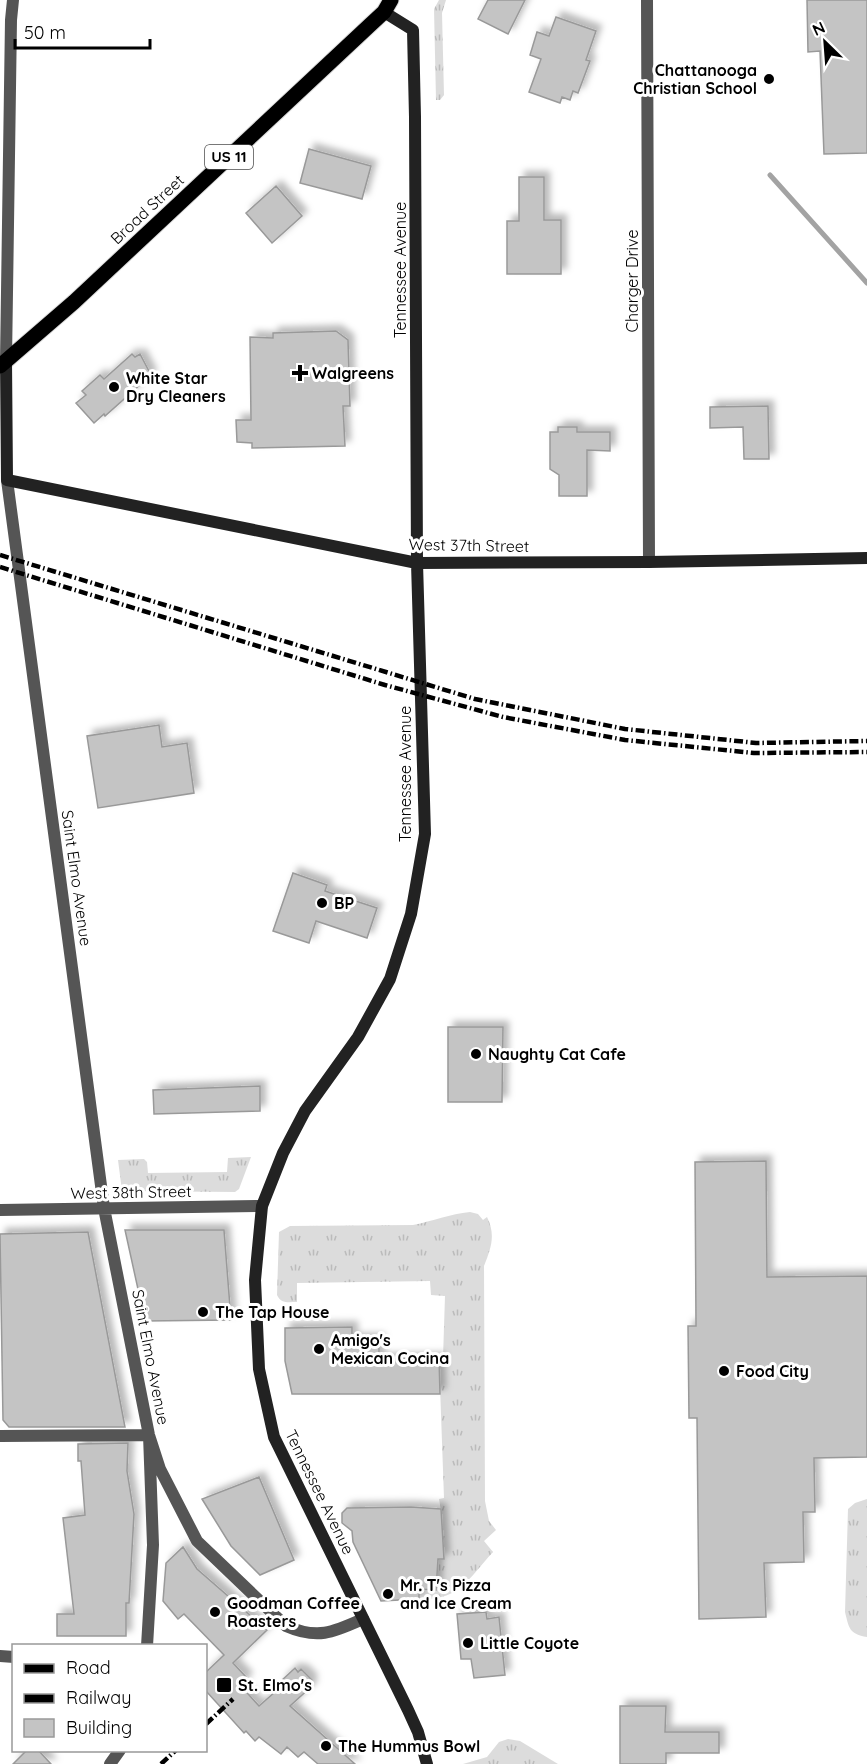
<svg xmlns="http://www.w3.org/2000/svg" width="867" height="1764" font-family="Quicksand,sans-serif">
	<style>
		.grass { fill: url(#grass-tufts) }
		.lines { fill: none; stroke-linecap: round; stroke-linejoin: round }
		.stream { stroke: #a3a3a3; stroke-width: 5 }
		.building { fill: #c4c4c4; stroke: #999; stroke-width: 1.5; filter: url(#shadow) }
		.primary-casing { stroke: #dbdbdb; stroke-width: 17 }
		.street { stroke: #555; stroke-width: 12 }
		.secondary { stroke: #222; stroke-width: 12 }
		.primary { stroke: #000; stroke-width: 15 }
		.rail { stroke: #000; stroke-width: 4.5; stroke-dasharray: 9 3 1.5 3; stroke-linecap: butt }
		.poi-dot { fill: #000; stroke: #fff; stroke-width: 2 }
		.labels { text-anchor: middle; stroke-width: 6; stroke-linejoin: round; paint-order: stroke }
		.shield { fill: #fff; stroke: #4c4c4c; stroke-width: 1.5 }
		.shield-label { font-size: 15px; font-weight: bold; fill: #000 }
		.poi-label { font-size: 16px; font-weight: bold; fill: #000; stroke: #fff; text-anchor: start }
		.street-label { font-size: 16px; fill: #000; stroke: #fff }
	</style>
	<defs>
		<pattern id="grass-tufts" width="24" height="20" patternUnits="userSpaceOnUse" patternTransform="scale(1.5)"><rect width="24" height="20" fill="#dcdcdc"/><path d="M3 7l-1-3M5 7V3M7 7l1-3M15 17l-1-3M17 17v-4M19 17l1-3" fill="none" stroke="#bbb"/></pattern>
		<filter id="shadow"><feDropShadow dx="5.5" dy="-5.5" stdDeviation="3" flood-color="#0004"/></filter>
	</defs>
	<rect width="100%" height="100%" fill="#fff"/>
	<!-- grass -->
	<path class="grass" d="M 439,0 L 446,0 L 442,13 L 444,95 L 440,100 L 436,100 L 434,9 Z
		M 251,1157 L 239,1189 L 235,1192 L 122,1191 L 118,1160 L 144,1159 L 147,1162 L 148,1173 L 227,1172 L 228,1158 Z
		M 470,1212 L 478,1214 L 483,1220 L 487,1217 C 496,1235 491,1248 484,1266 L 485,1501 L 489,1521 L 496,1530 L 484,1541 L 493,1552 C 468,1579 459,1601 419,1599 L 419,1589 L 436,1589 L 438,1559 L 444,1558 L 441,1510 L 439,1499 L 444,1498 L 439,1358 L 443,1358 L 445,1296 L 431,1295 L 430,1281 L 297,1283 L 297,1302 C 288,1302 281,1304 277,1295 L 279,1232 L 290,1226 L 413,1225 C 433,1221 450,1214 470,1212 Z
		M 867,1499 L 867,1637 C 849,1634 849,1628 845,1612 L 848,1509 L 855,1503 Z
		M 508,1739 L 520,1741 L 558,1764 L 463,1764 L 487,1757 L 499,1742 Z"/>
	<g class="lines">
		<!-- stream -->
		<path class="stream" d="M 770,175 L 867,283"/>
	</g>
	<!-- building -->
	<path class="building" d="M 488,0 L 525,0 L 508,34 L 478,19 Z
		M 807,0 L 867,0 L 867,153 L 824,154 L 820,51 L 808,52 Z
		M 556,17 L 596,31 L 586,60 L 590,61 L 578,93 L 573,91 L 570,100 L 562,97 L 560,103 L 529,92 L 541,59 L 530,55 L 537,32 L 549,36 Z
		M 309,149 L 371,166 L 362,199 L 300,183 Z
		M 519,177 L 544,177 L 544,220 L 561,220 L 561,274 L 507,274 L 507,221 L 519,221 Z
		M 276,186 L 302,216 L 272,243 L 246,213 Z
		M 336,331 L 348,340 L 350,406 L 343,406 L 345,446 L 252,448 L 252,443 L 237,442 L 236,420 L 251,420 L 250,337 L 273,338 L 273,333 Z
		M 132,354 L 135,357 L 140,354 L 151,375 L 105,416 L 104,414 L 94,423 L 76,403 L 86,395 L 82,391 L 100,375 L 104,379 Z
		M 768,406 L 769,459 L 744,459 L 743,427 L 710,428 L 710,407 Z
		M 558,427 L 577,427 L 577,432 L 610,432 L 610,451 L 587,450 L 587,496 L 559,496 L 559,475 L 550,469 L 550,432 L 558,432 Z
		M 159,725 L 162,747 L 187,743 L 194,793 L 98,808 L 87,736 Z
		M 293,873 L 327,885 L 325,891 L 377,908 L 367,938 L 316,921 L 309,943 L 273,931 Z
		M 448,1027 L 503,1027 L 502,1102 L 448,1102 Z
		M 260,1086 L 260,1111 L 154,1114 L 153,1090 Z
		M 766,1161 L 767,1277 L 867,1276 L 867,1457 L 814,1458 L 815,1512 L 803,1512 L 804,1562 L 764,1563 L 766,1617 L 699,1619 L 697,1418 L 689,1418 L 688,1326 L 696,1326 L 695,1162 Z
		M 125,1230 L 224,1230 L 231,1320 L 145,1321 Z
		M 88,1232 L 125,1427 L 9,1427 L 3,1420 L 0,1234 Z
		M 352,1327 L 352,1339 L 379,1339 L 379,1359 L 439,1358 L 440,1394 L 292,1394 L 285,1361 L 285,1328 Z
		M 128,1443 L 127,1471 L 134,1514 L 129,1603 L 126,1603 L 126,1636 L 57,1636 L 57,1614 L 74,1614 L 63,1518 L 85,1515 L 81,1461 L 78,1461 L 78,1444 Z
		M 259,1477 L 294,1560 L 260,1575 L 231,1546 L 202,1499 Z
		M 411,1507 L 441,1509 L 444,1559 L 438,1559 L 436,1590 L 419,1589 L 419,1599 L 381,1601 L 353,1542 L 352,1531 L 342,1523 L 342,1513 L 347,1508 Z
		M 183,1547 L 197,1569 L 267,1630 L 233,1663 L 247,1678 L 240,1685 L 259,1706 L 284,1684 L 281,1681 L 295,1668 L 298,1672 L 301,1669 L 312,1680 L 309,1683 L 312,1686 L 290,1706 L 355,1764 L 318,1764 L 304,1752 L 298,1757 L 287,1747 L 281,1754 L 259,1737 L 255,1741 L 246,1731 L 244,1733 L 206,1691 L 206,1672 L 224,1655 L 184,1614 L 178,1619 L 163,1601 L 166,1563 Z
		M 486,1612 L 487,1619 L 499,1617 L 505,1675 L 474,1678 L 471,1659 L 461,1659 L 457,1614 Z
		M 620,1706 L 666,1706 L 665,1732 L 719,1732 L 719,1753 L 666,1753 L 666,1764 L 620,1764 Z
		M 27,1750 L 38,1750 L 51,1764 L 13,1764 Z"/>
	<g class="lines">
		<defs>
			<path id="primary" d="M 0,366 L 74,302 L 370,25 L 384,12 L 391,0"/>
		</defs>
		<!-- primary casing -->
		<use href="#primary" class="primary-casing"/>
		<!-- street -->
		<path class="street" d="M 647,0 L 649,562
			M 6,360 L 11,20 L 13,0
			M 7,480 L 104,1208 L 149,1435 L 160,1469 L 197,1541 L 286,1626 C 318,1640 334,1632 363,1619
			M 0,1210 L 262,1206
			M 0,1436 L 149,1435 L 153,1545 L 147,1646
			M 0,1656 L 14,1657
			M 110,1764 L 120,1750"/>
		<!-- secondary -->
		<path class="secondary" d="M 384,12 L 413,30 L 415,117 L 417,563 L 425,834 L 411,914 L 390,979 L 358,1037 L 305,1111 L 283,1153 L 262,1206 L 255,1280 L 259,1369 L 274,1437 L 408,1710 L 418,1732 L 427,1764
			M 6,360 L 7,480 L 417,563 L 649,562 L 867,558"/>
		<!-- primary -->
		<use href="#primary" class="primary"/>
		<!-- rail -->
		<path class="rail" d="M 0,555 L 475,699 L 625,729 L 756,743 L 867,741
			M 0,567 L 385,685 L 503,717 L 625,740 L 754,753 L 867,752
			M 206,1724 L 233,1699
			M 161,1764 L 176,1750"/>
	</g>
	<!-- markers -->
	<g class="poi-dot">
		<circle cx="769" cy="79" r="6"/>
		<path d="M297 364h6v6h6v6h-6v6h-6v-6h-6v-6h6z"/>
		<circle cx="114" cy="387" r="6"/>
		<circle cx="322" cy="903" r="6"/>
		<circle cx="476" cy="1054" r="6"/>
		<circle cx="203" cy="1312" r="6"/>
		<circle cx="319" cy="1349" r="6"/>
		<circle cx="724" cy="1371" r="6"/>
		<circle cx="388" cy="1594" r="6"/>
		<circle cx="215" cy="1612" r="6"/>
		<circle cx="468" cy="1643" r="6"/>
		<rect x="216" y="1677" width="16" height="16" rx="3"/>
		<circle cx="326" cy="1746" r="6"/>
	</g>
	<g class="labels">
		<!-- shield labels -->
		<rect class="shield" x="205" y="145" width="48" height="24" rx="4.5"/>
		<g class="shield-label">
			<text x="229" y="162">US 11</text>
		</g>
		<!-- poi labels -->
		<g class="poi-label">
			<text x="757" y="76" text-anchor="end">Chattanooga<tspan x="757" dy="18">Christian School</tspan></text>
			<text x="312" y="379">Walgreens</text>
			<text x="126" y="384">White Star<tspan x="126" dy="18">Dry Cleaners</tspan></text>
			<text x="334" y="909">BP</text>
			<text x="488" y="1060">Naughty Cat Cafe</text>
			<text x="215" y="1318">The Tap House</text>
			<text x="331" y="1346">Amigo's<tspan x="331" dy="18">Mexican Cocina</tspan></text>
			<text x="736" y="1377">Food City</text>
			<text x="400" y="1591">Mr. T's Pizza<tspan x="400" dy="18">and Ice Cream</tspan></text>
			<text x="227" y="1609">Goodman Coffee<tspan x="227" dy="18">Roasters</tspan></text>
			<text x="480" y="1649">Little Coyote</text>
			<text x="238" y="1691">St. Elmo's</text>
			<text x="338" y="1752">The Hummus Bowl</text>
		</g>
		<!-- street labels -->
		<g class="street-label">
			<text transform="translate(147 209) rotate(-43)" y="6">Broad Street</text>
			<text transform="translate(400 270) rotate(-90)" y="6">Tennessee Avenue</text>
			<text transform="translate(632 281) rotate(-90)" y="6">Charger Drive</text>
			<text transform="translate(469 545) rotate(1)" y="6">West 37th Street</text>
			<text transform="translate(405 774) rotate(-90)" y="6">Tennessee Avenue</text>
			<text transform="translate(77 878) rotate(82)" y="6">Saint Elmo Avenue</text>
			<text transform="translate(131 1192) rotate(-1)" y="6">West 38th Street</text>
			<text transform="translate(151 1357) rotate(79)" y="6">Saint Elmo Avenue</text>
			<text transform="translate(320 1492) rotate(64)" y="6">Tennessee Avenue</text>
		</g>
	</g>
	<!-- legend -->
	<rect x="12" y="1644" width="195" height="108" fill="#ffffff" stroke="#999999" stroke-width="1.5"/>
	<rect x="24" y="1664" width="30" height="9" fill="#000000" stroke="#999999" stroke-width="1.5"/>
	<text x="66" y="1674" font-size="18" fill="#000000">Road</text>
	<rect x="24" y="1694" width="30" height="9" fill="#000000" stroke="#999999" stroke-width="1.5"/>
	<text x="66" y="1704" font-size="18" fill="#000000">Railway</text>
	<rect x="24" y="1719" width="30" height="18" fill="#c4c4c4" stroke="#999999" stroke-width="1.5"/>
	<text x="66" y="1734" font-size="18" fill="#000000">Building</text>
	<!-- north arrow -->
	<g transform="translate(825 42) rotate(335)" stroke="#ffffff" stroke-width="4.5" paint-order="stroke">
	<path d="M0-4.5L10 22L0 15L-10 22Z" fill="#000000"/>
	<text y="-9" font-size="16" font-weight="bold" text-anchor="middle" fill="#000000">N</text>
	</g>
	<!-- scale -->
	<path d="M15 39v9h135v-9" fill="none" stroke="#000000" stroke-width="3"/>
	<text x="24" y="39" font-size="18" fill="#000000" stroke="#ffffff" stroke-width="4.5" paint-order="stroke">50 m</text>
</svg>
